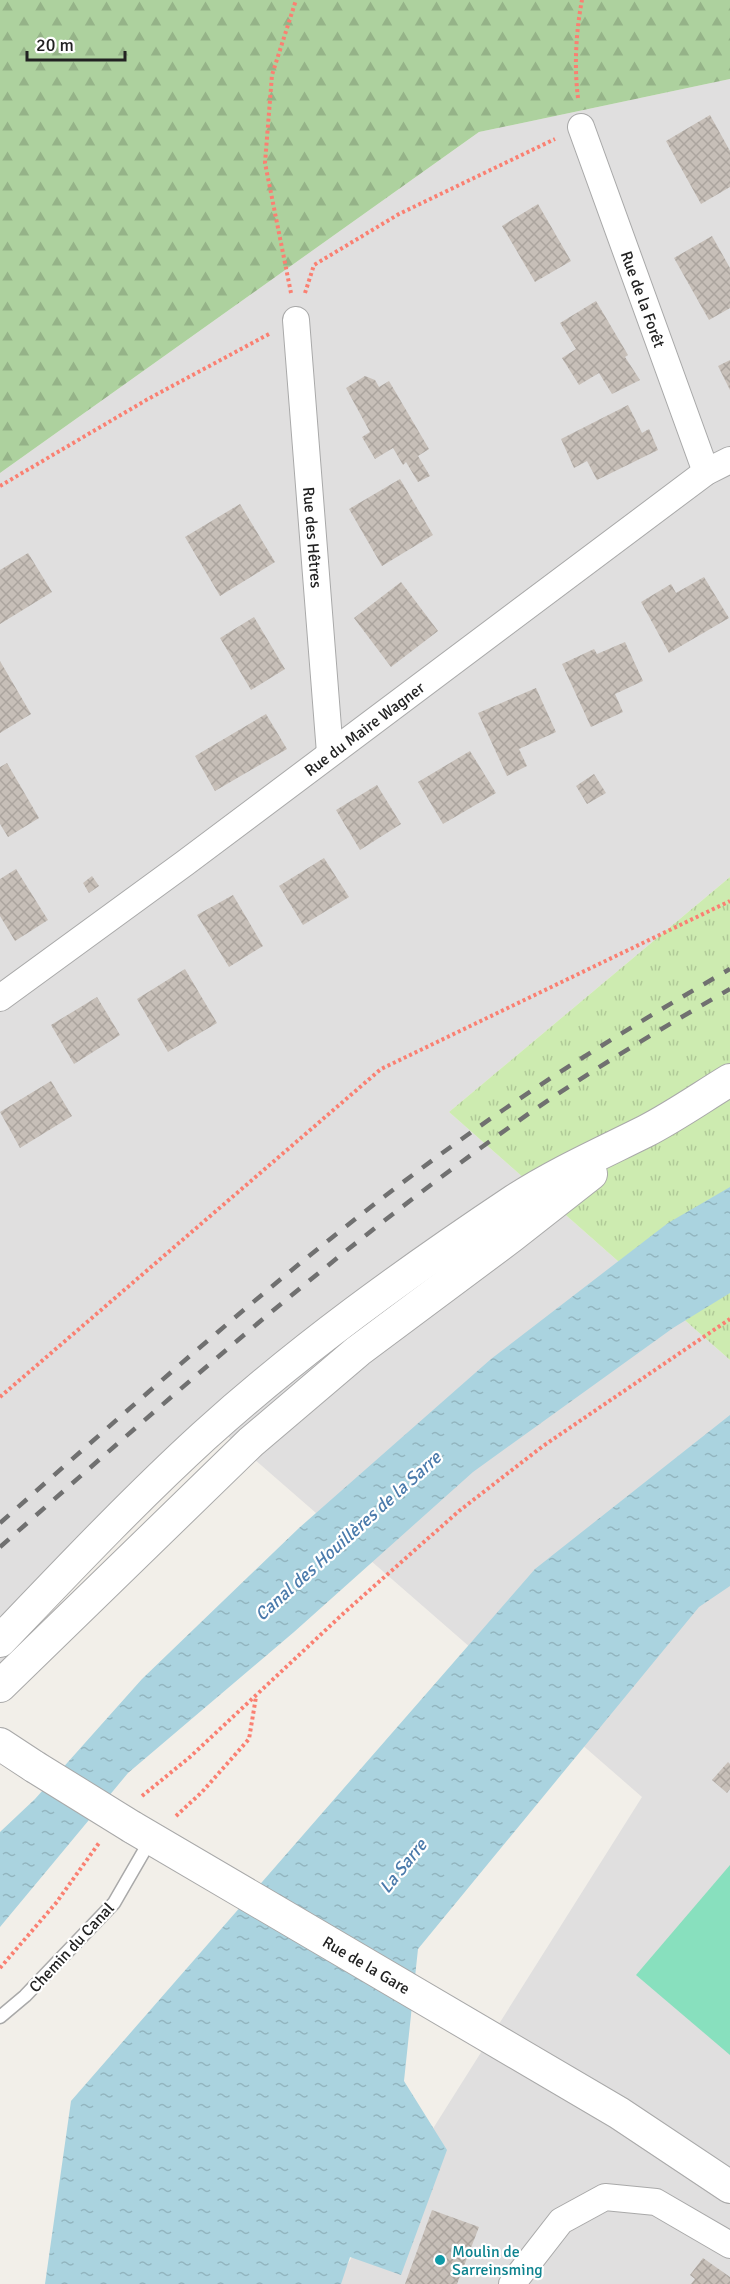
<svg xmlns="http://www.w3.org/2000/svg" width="730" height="2284" font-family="Signika,sans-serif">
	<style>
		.residential { fill: #e0dfdf }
		.grass { fill: url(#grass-tufts) }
		.forest { fill: url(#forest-firs) }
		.pitch { fill: #88e0be }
		.water { fill: url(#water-ripples) }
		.building { fill: url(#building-cross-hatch) }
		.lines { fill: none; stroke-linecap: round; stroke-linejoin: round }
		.service-casing { stroke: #a9a9a9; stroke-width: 15 }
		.minor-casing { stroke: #a9a9a9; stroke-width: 28 }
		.tertiary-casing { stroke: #a9a9a9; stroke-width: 34 }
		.path { stroke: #fa8072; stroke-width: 4; stroke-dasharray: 3 3; stroke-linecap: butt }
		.service { stroke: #fff; stroke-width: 12 }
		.minor { stroke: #fff; stroke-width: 26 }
		.tertiary { stroke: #fff; stroke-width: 32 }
		.rail { stroke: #707070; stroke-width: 4.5; stroke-dasharray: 12 12; stroke-linecap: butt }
		.tertiary-bridge-casing { stroke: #a9a9a9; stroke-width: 34; stroke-linecap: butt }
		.tertiary-bridge { stroke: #fff; stroke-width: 32 }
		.culture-dot { fill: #0f9aa8; stroke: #fff; stroke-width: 2 }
		.labels { text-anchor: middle; stroke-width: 4.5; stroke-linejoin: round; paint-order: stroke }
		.street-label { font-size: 16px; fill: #222; stroke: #fff }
		.culture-label { font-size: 16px; fill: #0d838f; stroke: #fff; text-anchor: start }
		.water-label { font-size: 18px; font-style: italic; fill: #4a7aab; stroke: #fff }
	</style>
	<defs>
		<pattern id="grass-tufts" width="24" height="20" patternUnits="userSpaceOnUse" patternTransform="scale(1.5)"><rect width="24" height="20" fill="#cdebb0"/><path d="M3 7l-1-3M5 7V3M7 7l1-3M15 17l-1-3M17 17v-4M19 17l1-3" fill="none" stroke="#b0c997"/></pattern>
		<pattern id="forest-firs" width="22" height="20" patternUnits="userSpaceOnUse" patternTransform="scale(1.5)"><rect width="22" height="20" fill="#add19e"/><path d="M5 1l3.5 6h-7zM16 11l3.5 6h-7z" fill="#95b388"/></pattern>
		<pattern id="water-ripples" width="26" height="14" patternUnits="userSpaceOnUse" patternTransform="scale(1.5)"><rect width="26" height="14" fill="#aad3df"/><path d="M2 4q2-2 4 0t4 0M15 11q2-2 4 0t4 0" fill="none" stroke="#92b5bf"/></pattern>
		<pattern id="building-cross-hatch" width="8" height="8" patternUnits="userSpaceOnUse" patternTransform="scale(1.5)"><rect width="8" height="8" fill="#c7bfb8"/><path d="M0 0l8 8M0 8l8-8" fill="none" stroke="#aba49e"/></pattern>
	</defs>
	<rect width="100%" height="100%" fill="#f2efe9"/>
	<!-- residential -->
	<path class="residential" d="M 730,79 L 730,877 L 449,1112 L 730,1360 L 730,2284 L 335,2284 L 642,1797 L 207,1418 L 0,1668 L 0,473 L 479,132 Z"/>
	<!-- grass -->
	<path class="grass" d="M 730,877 L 730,1360 L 449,1112 Z"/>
	<!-- forest -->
	<path class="forest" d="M 0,0 L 730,0 L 730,79 L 479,132 L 0,473 Z"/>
	<!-- pitch -->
	<path class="pitch" d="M 730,1865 L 730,2055 L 636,1975 Z"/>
	<!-- water -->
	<path class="water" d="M 730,1187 L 730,1293 L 673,1328 L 473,1472 L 294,1632 L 128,1773 L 0,1927 L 0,1832 L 35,1799 L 142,1679 L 299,1528 L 491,1359 L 668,1223 Z
		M 730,1415 L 730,1586 L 699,1607 L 418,1949 L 404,2081 L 447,2150 L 401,2275 L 350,2257 L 341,2284 L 45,2284 L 71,2101 L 535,1569 Z"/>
	<!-- building -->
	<path class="building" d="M 710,115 L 730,151 L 730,187 L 701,204 L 666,141 Z
		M 538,204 L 571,261 L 535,282 L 502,226 Z
		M 712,236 L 730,268 L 730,308 L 709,320 L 674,258 Z
		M 596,301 L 628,355 L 625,357 L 640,380 L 612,394 L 599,373 L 579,385 L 562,358 L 576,349 L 560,323 Z
		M 730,360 L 730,390 L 718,366 Z
		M 365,376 L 375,380 L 379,387 L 389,381 L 429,449 L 418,456 L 430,476 L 418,482 L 406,462 L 403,465 L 393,448 L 375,459 L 362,437 L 370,432 L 346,388 Z
		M 628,405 L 642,433 L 649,429 L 658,450 L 597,480 L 587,461 L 574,468 L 561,439 Z
		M 400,479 L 433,535 L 382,566 L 349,509 Z
		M 240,504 L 275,562 L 220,596 L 185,537 Z
		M 28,553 L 52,592 L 0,624 L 0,570 Z
		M 704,577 L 729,618 L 669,653 L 641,602 L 671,584 L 676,593 Z
		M 401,582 L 438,631 L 391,667 L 354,618 Z
		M 254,617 L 285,669 L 251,690 L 220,638 Z
		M 625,642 L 643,681 L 615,694 L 623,712 L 591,727 L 562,664 L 594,649 L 597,654 Z
		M 0,661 L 31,714 L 0,733 Z
		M 536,688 L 556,732 L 519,749 L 527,766 L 507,776 L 478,713 Z
		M 266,714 L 287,749 L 215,791 L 195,756 Z
		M 470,751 L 496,793 L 443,824 L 418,782 Z
		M 7,763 L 39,818 L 8,837 L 0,824 L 0,767 Z
		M 594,774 L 606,793 L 587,804 L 576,786 Z
		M 377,785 L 401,824 L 360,850 L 336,810 Z
		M 324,858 L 349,897 L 303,925 L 279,886 Z
		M 16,869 L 48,920 L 15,941 L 0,916 L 0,879 Z
		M 92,876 L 99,886 L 89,893 L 83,883 Z
		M 233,895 L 263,946 L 229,967 L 197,915 Z
		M 185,969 L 217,1023 L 168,1052 L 137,999 Z
		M 97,997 L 120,1035 L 74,1064 L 51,1025 Z
		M 51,1081 L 72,1116 L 20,1148 L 0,1112 Z
		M 728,1762 L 730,1764 L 730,1789 L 727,1793 L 712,1780 Z
		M 432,2210 L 479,2227 L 457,2284 L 405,2284 Z
		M 703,2258 L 730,2277 L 730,2284 L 691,2284 L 695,2279 L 690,2275 Z"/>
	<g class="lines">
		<defs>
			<path id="service" d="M 0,2017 L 25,1996 L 114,1903 L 151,1839"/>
			<g id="minor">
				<path id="s1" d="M 581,127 L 706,472"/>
				<path id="s2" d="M 296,320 L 330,753"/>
				<path id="s3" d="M 0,998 L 185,863 L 706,472 L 730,460"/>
				<path d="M 512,2284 L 561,2221 L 605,2197 L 656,2202 L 730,2245"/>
			</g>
			<g id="tertiary">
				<path d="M 0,1641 C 66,1572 133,1501 204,1436 C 300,1349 407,1272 515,1200 C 557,1173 602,1153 646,1131 C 675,1116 702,1097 730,1080"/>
				<path d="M 0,1686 L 251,1442 L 358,1351 L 512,1236 L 591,1174"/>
				<path d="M 0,1744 L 35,1767"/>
				<path id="s4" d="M 132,1827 L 619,2113 L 730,2187"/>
			</g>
		</defs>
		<!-- service casing -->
		<use href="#service" class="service-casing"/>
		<!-- minor casing -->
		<use href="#minor" class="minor-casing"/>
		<!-- tertiary casing -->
		<use href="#tertiary" class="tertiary-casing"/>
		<!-- path -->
		<path class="path" d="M 578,98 C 574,66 576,31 582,0
			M 291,293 L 265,163 L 272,75 L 296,0
			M 305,293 L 314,265 L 399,214 L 555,139
			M 0,486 L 148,399 L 269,334
			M 0,1397 L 381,1069 L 730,901
			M 142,1796 L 190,1757 L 346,1611 L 459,1511 L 543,1446 L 730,1319
			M 176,1816 L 202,1792 L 249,1739 L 256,1697
			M 0,1968 L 56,1903 L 99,1843"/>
		<!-- service -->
		<use href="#service" class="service"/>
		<!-- minor -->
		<use href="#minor" class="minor"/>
		<!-- tertiary -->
		<use href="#tertiary" class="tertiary"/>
		<!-- rail -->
		<path class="rail" d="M 0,1523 C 163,1379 326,1231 506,1108 C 579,1058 654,1013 730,969
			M 0,1547 C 167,1400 333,1252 514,1124 C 583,1075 657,1031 730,989"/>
		<defs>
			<path id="tertiary-bridge" d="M 35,1767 L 132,1827"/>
		</defs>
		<!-- tertiary-bridge casing -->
		<use href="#tertiary-bridge" class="tertiary-bridge-casing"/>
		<!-- tertiary-bridge -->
		<use href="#tertiary-bridge" class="tertiary-bridge"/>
	</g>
	<!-- markers -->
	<circle class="culture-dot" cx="440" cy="2260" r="6"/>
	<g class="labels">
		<!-- street labels -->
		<g class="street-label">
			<text dy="6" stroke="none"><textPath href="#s1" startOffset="183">Rue de la Forêt</textPath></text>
			<text dy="6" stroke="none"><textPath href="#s2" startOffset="218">Rue des Hêtres</textPath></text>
			<text dy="6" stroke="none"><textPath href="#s3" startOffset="453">Rue du Maire Wagner</textPath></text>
			<text transform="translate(71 1947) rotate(-47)" y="6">Chemin du Canal</text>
			<text dy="6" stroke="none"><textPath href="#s4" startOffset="272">Rue de la Gare</textPath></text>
		</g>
		<!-- culture labels -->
		<g class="culture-label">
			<text x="452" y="2257">Moulin de<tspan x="452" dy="18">Sarreinsming</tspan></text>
		</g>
		<!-- water labels -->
		<g class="water-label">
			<text transform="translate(348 1536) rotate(-42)" y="6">Canal des Houillères de la Sarre</text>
			<text transform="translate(403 1866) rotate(-51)" y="6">La Sarre</text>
		</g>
	</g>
	<!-- scale -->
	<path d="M27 51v9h98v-9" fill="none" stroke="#222222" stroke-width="3"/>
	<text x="36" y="51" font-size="18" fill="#222222" stroke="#ffffff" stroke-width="4.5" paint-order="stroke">20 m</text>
</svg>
